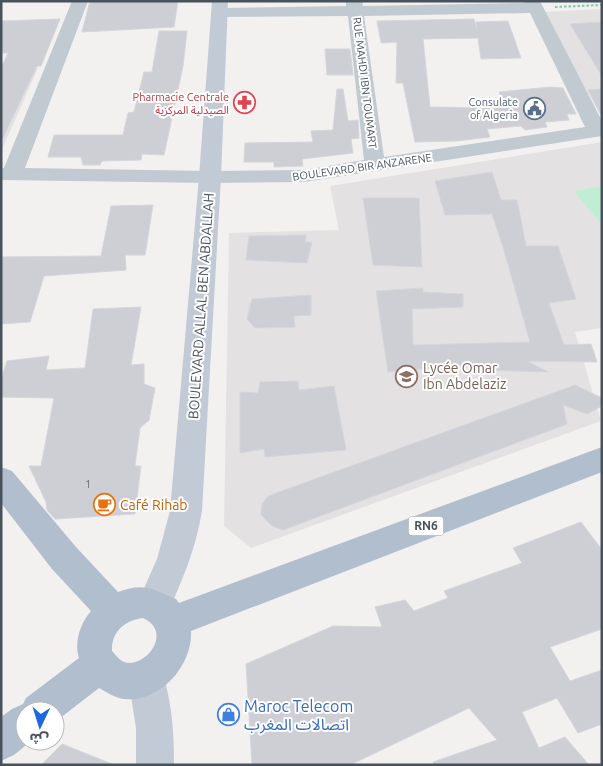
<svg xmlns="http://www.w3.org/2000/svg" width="603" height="766" font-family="Ubuntu,'Noto Sans Arabic',sans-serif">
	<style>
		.education { fill: #e4e1e2 }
		.green { fill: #c0eed5 }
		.building { fill: #cdcfd5; stroke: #d4d6db }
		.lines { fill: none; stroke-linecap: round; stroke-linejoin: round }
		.path { stroke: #79cca7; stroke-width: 2; stroke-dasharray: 2.5 2; stroke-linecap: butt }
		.street { fill: #c1cad1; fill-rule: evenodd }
		.secondary { fill: #c2cad6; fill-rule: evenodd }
		.primary { fill: #b1bece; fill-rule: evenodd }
		.labels { text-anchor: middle; stroke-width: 4; stroke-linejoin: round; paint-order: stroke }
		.far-street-label { font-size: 11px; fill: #48525d; stroke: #fff }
		.far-health-label { font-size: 11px; fill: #be3a42; stroke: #fff; text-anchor: end }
		.far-service-label { font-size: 11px; fill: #4e5e75; stroke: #fff; text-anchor: end }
		.number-label { font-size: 11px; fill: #69717b }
		.shield { fill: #fff; stroke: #7f868e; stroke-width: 1 }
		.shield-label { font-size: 12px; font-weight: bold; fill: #48525d }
		.street-label { font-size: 14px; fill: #48525d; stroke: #fff }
		.education-label { font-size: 14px; fill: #785e54; stroke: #fff; text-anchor: start }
		.food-label { font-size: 14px; fill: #c56008; stroke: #fff; text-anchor: start }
		.near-shop-label { font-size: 16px; fill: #366cbe; stroke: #fff; text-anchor: start }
	</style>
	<rect width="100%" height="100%" fill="#f3f0f0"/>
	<!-- education -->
	<path class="education" d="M 602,9 L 602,118 L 542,12 Z
		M 1,67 L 38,68 L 1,152 Z
		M 602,142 L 602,328 L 575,332 L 601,421 L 251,548 L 224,526 L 229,233 L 339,230 L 330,186 Z"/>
	<!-- green -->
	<path class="green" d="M 602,186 L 602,225 L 574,191 Z"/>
	<!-- building -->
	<path class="building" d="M 90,1 L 178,1 L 174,27 L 82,32 Z
		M 60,19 L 41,66 L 37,66 L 1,142 L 1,68 L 8,53 L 1,53 L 1,21 Z
		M 474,19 L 477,31 L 476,22 L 508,21 L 521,58 L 481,59 L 478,38 L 423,39 L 430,107 L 496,108 L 490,101 L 503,100 L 499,92 L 550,87 L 563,88 L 576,114 L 567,114 L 569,120 L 545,122 L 547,127 L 525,130 L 521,126 L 487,129 L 490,137 L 457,141 L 415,142 L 403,83 L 396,83 L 397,42 L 381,43 L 377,21 Z
		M 602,22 L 602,76 L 570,24 Z
		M 159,31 L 187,31 L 183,66 L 164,155 L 142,154 L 141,160 L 102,161 L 100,165 L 83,165 L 81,157 L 48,157 L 54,135 L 123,135 L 128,113 L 134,112 L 144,72 L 152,72 Z
		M 325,49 L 350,49 L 353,75 L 327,75 Z
		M 337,89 L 343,89 L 348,121 L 358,120 L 359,138 L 351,139 L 353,153 L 302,159 L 303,166 L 274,167 L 274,162 L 244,162 L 245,143 L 313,142 L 311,131 L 333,130 Z
		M 602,89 L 602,113 L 600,113 L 588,90 Z
		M 492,172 L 501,200 L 517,200 L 526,246 L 558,246 L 576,299 L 549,303 L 564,345 L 591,344 L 597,362 L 527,361 L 548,372 L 479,370 L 477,364 L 388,372 L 376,291 L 423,288 L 423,292 L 463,294 L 463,307 L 412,309 L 413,345 L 530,342 L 503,247 L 492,214 L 445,215 L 435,181 Z
		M 363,198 L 419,198 L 422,267 L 373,265 Z
		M 153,205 L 145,255 L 125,255 L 126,270 L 44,276 L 30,322 L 1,324 L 1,257 L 101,256 L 111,206 Z
		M 306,235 L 305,242 L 312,242 L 307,263 L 246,260 L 249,236 Z
		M 311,295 L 311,315 L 294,316 L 295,327 L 255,328 L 247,319 L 252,299 Z
		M 141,307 L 131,365 L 144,364 L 144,384 L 155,388 L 149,420 L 140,428 L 135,466 L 141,466 L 135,514 L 55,519 L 47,510 L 46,502 L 29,466 L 41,466 L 54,398 L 1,397 L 1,380 L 7,361 L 49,356 L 46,370 L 85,368 L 93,309 Z
		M 298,381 L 299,390 L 334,386 L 346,450 L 265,457 L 264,449 L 240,453 L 240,392 L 258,393 L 260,382 Z
		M 575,385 L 602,398 L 602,406 L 587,414 L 563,405 L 567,424 L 283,530 L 272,526 L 261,515 L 262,504 L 268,496 Z
		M 581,522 L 602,550 L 602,629 L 550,647 L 570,681 L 602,670 L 602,724 L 578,733 L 557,698 L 522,712 L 539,748 L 565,737 L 589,765 L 434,765 L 433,762 L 497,740 L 469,708 L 350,765 L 252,765 L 246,664 L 333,626 L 382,627 L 375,607 L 405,600 L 414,611 L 448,598 L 444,591 L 522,563 L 513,548 Z
		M 62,744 L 112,764 L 111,765 L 41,765 Z"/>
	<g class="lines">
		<!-- path -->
		<path class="path" d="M 555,7 L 602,5"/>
		<!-- street -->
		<path class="street" d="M 72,1 L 88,1 L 25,168 L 210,171 L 304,170 L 364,160 L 348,16 L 214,17 L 212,13 L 214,9 L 220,8 L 346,6 L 346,1 L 362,1 L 363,6 L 525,3 L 524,1 L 540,1 L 602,121 L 602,136 L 304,182 L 210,183 L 1,180 L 1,168 L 4,168 ZM 530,13 L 585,127 L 384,157 L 364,16 Z"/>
		<!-- secondary -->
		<path class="secondary" d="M 212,1 L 228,1 L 221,177 L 202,511 C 196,548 182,582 166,616 L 154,620 L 142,616 L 137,604 L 157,559 L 170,511 L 199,177 Z
			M 146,659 L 159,664 C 172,696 174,731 174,765 L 136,765 L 136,728 L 128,677 L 133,664 Z"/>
		<!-- primary -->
		<path class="primary" d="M 602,447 L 602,472 L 191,631 C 193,665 160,703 124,699 C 116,698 106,692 99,688 L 55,722 L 55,711 L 25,711 L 25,741 L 31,741 L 14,755 L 1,761 L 1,717 L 12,709 L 23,704 L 26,698 L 79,658 C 74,642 80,624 91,611 L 52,569 L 1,503 L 1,467 L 12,471 L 76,547 L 118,592 C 143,582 153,589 176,599 L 179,603 ZM 143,618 C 174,632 145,669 124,662 C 119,660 116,655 112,651 C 111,632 125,620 143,618 Z"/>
	</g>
	<!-- icons -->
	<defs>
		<symbol id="pharmacy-ring" viewBox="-11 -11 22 22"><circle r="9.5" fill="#fff" stroke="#e0444e" stroke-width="1.5"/><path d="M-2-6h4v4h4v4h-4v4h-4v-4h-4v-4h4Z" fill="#e0444e"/></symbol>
		<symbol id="civic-ring" viewBox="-11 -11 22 22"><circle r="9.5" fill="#fff" stroke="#5c6f8a" stroke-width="1.5"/><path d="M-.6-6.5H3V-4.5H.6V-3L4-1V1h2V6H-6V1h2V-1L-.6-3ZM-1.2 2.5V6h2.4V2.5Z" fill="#5c6f8a"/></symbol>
		<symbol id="school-ring" viewBox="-11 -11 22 22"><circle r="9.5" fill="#fff" stroke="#8d6e63" stroke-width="1.5"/><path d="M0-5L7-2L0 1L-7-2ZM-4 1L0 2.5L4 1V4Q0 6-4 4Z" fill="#8d6e63"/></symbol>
		<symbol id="cafe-ring" viewBox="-11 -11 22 22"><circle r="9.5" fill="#fff" stroke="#e8710a" stroke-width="1.5"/><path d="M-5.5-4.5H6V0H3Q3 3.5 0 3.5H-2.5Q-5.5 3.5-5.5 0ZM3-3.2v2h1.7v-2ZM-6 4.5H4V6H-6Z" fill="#e8710a"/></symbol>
		<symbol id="shop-ring" viewBox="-11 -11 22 22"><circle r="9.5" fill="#fff" stroke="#3f7fe0" stroke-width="1.5"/><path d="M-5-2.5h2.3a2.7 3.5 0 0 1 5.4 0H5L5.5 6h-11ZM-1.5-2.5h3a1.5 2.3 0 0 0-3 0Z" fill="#3f7fe0"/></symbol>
	</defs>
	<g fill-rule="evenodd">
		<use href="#pharmacy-ring" x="232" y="90" width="25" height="25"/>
		<use href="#civic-ring" x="522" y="96" width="25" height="25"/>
		<use href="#school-ring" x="394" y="364" width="25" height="25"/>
		<use href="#cafe-ring" x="92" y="492" width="25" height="25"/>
		<use href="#shop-ring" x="216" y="702" width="25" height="25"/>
	</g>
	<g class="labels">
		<!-- far-street labels -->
		<g class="far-street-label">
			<text transform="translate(365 83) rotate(83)" y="4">RUE MAHDI IBN TOUMART</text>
			<text transform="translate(362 167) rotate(-8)" y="4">BOULEVARD BIR ANZARENE</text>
		</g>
		<!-- far-health labels -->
		<g class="far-health-label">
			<text x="229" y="101">Pharmacie Centrale<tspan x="229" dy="13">الصيدلية المركزية</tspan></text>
		</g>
		<!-- far-service labels -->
		<g class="far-service-label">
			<text x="518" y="106">Consulate<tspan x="518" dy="13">of Algeria</tspan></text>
		</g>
		<!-- number labels -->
		<g class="number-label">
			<text x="88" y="488">1</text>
		</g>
		<!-- shield labels -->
		<rect class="shield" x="408.5" y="516.5" width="35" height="19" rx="4"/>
		<g class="shield-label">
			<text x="426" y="530">RN6</text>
		</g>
		<!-- street labels -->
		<g class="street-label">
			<text transform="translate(201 306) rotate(-86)" y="5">BOULEVARD ALLAL BEN ABDALLAH</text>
		</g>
		<!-- education labels -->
		<g class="education-label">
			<text x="423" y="373">Lycée Omar<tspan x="423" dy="16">Ibn Abdelaziz</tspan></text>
		</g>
		<!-- food labels -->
		<g class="food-label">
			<text x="120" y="510">Café Rihab</text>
		</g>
		<!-- near-shop labels -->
		<g class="near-shop-label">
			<text x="244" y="712">Maroc Telecom<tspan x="244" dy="18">اتصالات المغرب</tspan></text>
		</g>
	</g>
	<!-- border -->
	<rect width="603" height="766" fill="none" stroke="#48525d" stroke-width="5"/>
	<!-- north arrow -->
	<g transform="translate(40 726) rotate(184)"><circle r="24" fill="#ffffff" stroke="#b6babe"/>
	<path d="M0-4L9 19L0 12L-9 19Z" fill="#1e68df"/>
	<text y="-8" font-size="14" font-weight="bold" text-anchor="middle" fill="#48525d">ش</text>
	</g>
</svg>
